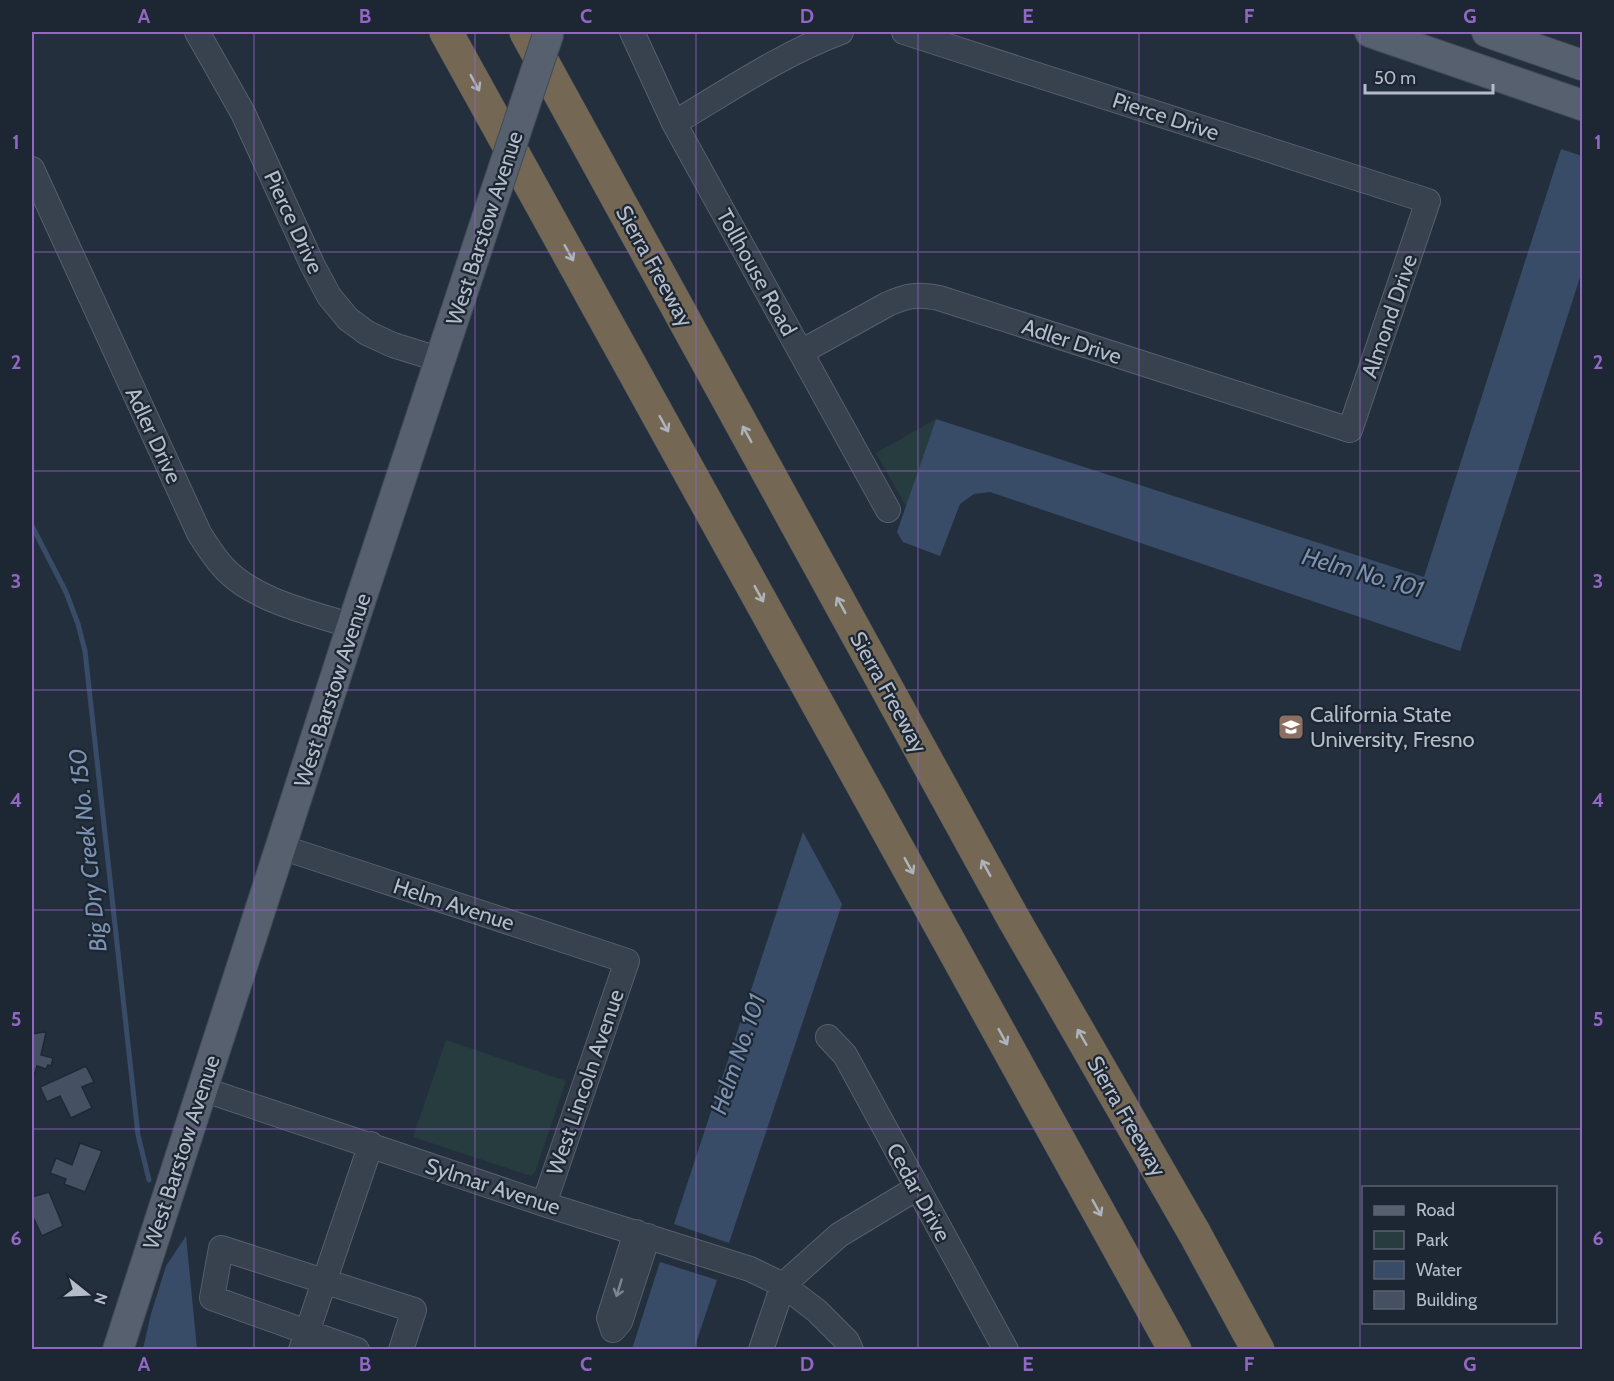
<svg xmlns="http://www.w3.org/2000/svg" width="1614" height="1381" font-family="Cabin,sans-serif">
	<style>
		.green { fill: #263c3f }
		.water { fill: #394c67 }
		.lines { fill: none; stroke-linecap: round; stroke-linejoin: round }
		.stream { stroke: #394c67; stroke-width: 5 }
		.building { fill: #455162; stroke: #1f2835; stroke-width: 1.5 }
		.minor-casing { stroke: #565f6c; stroke-width: 26 }
		.major-casing { stroke: #414a57; stroke-width: 32 }
		.highway-casing { stroke: #434c59; stroke-width: 34 }
		.minor { stroke: #38414e; stroke-width: 24 }
		.major { stroke: #56606e; stroke-width: 30 }
		.highway { stroke: #746855; stroke-width: 33 }
		.major-bridge-casing { stroke: #414a57; stroke-width: 32; stroke-linecap: butt }
		.major-bridge { stroke: #56606e; stroke-width: 30 }
		.oneway { stroke: #aeb4bd }
		.oneway2 { stroke: #7c8592 }
		.grid { fill: none; stroke: #9266c3; stroke-width: 1.5; stroke-opacity: 0.55 }
		.labels { text-anchor: middle; stroke-width: 4.5; stroke-linejoin: round; paint-order: stroke }
		.street-label { font-size: 22px; fill: #b4bcc9; stroke: #1d2633 }
		.poi-label { font-size: 22px; fill: #b4bcc9; stroke: #1d2633; text-anchor: start }
		.water-label { font-size: 24px; font-style: italic; fill: #7c92b1; stroke: #1d2633 }
		.neatline { fill: none; stroke: #9266c3; stroke-width: 2 }
		.grid-label { font-size: 20px; text-anchor: middle; font-weight: bold; fill: #9266c3 }
	</style>
	<rect width="100%" height="100%" fill="#242f3e"/>
	<!-- green -->
	<path class="green" d="M 936,419 L 906,506 L 876,453 Z
		M 446,1040 L 566,1081 L 535,1172 L 531,1176 L 413,1137 Z"/>
	<!-- water -->
	<path class="water" d="M 1561,149 L 1582,156 L 1582,271 L 1460,651 L 990,492 L 974,494 L 960,504 L 940,556 L 903,542 L 897,532 L 936,419 L 1424,577 Z
		M 803,832 L 842,904 L 729,1243 L 674,1224 Z
		M 186,1236 L 197,1349 L 143,1349 L 151,1314 L 166,1266 Z
		M 660,1262 L 717,1280 L 694,1349 L 632,1349 Z"/>
	<g class="lines">
		<!-- stream -->
		<path class="stream" d="M 32,526 L 66,592 L 78,624 L 85,651 L 138,1135 L 149,1180"/>
	</g>
	<!-- building -->
	<path class="building" d="M 44,1032 L 46,1033 L 41,1055 L 53,1058 L 51,1066 L 48,1065 L 46,1069 L 37,1066 L 32,1082 L 32,1034 Z
		M 86,1066 L 94,1082 L 82,1087 L 92,1108 L 71,1118 L 60,1096 L 47,1102 L 40,1087 Z
		M 80,1143 L 102,1151 L 85,1192 L 64,1184 L 66,1179 L 50,1173 L 56,1158 L 72,1165 Z
		M 49,1192 L 63,1226 L 42,1236 L 34,1219 L 32,1220 L 32,1197 Z"/>
	<g class="lines">
		<defs>
			<path id="minor" d="M 197,32 L 243,113 L 312,264 L 329,296 L 348,319 L 367,333 L 393,345 L 441,360
				M 632,32 L 674,123 L 888,510
				M 674,123 C 728,91 782,54 841,32
				M 32,169 L 199,533 C 207,546 215,559 226,570 C 256,601 312,613 352,626
				M 801,352 L 888,304 C 908,295 917,294 939,298 L 1350,430 L 1428,201 L 904,32
				M 281,847 L 627,961 L 544,1204
				M 828,1037 L 845,1055 L 1006,1350
				M 202,1089 L 544,1204 L 750,1269 L 783,1285 L 817,1311 L 847,1341 L 851,1350
				M 636,1232 L 609,1318 L 613,1330 L 620,1322 L 648,1236
				M 301,1350 L 371,1144
				M 357,1350 L 212,1298 L 221,1248 L 414,1310 L 401,1350
				M 761,1350 L 783,1285 L 839,1235 L 917,1188"/>
			<path id="major" d="M 1370,32 L 1582,105
				M 1487,32 L 1582,65
				M 118,1350 L 352,626 L 487,218"/>
			<path id="highway" d="M 446,32 L 1175,1350
				M 526,32 L 1012,916 L 1195,1234 L 1258,1350"/>
		</defs>
		<!-- minor casing -->
		<use href="#minor" class="minor-casing"/>
		<!-- major casing -->
		<use href="#major" class="major-casing"/>
		<!-- highway casing -->
		<use href="#highway" class="highway-casing"/>
		<!-- minor -->
		<use href="#minor" class="minor"/>
		<!-- major -->
		<use href="#major" class="major"/>
		<!-- highway -->
		<use href="#highway" class="highway"/>
		<defs>
			<path id="major-bridge" d="M 487,218 L 549,32"/>
		</defs>
		<!-- major-bridge casing -->
		<use href="#major-bridge" class="major-bridge-casing"/>
		<!-- major-bridge -->
		<use href="#major-bridge" class="major-bridge"/>
	</g>
	<!-- one-way arrows -->
	<defs><path id="oneway-shaft" d="M-6 0H5M1.5-3L5.5 0L1.5 3" fill="none" stroke-width="1.6" stroke-linecap="round" stroke-linejoin="round" transform="scale(1.5)"/></defs>
	<g class="oneway">
		<use href="#oneway-shaft" transform="translate(475 83) rotate(61)"/>
		<use href="#oneway-shaft" transform="translate(569 253) rotate(61)"/>
		<use href="#oneway-shaft" transform="translate(664 424) rotate(61)"/>
		<use href="#oneway-shaft" transform="translate(747 434) rotate(-119)"/>
		<use href="#oneway-shaft" transform="translate(759 594) rotate(61)"/>
		<use href="#oneway-shaft" transform="translate(841 605) rotate(-119)"/>
		<use href="#oneway-shaft" transform="translate(909 866) rotate(61)"/>
		<use href="#oneway-shaft" transform="translate(986 868) rotate(-119)"/>
		<use href="#oneway-shaft" transform="translate(1003 1037) rotate(61)"/>
		<use href="#oneway-shaft" transform="translate(1082 1037) rotate(-120)"/>
		<use href="#oneway-shaft" transform="translate(1097 1208) rotate(61)"/>
	</g>
	<use class="oneway2" href="#oneway-shaft" transform="translate(619 1288) rotate(107)"/>
	<!-- grid -->
	<path class="grid" d="M 254,32 L 254,1350M 475,32 L 475,1350M 696,32 L 696,1350M 918,32 L 918,1350M 1139,32 L 1139,1350M 1360,32 L 1360,1350M 32,252 L 1582,252M 32,471 L 1582,471M 32,690 L 1582,690M 32,910 L 1582,910M 32,1129 L 1582,1129"/>
	<!-- icons -->
	<defs>
		<symbol id="university-square" viewBox="-11 -11 22 22"><rect x="-9" y="-9" width="18" height="18" rx="4" fill="#8d6e63" stroke="#1d2633"/><path d="M0-5L7-2L0 1L-7-2ZM-4 1L0 2.5L4 1V4Q0 6-4 4Z" fill="#fff"/></symbol>
	</defs>
	<g fill-rule="evenodd">
		<use href="#university-square" x="1276" y="712" width="30" height="30"/>
	</g>
	<g class="labels">
		<!-- street labels -->
		<g class="street-label">
			<text transform="translate(1166 116) rotate(18)" y="8">Pierce Drive</text>
			<text transform="translate(294 222) rotate(65)" y="8">Pierce Drive</text>
			<text transform="translate(484 228) rotate(-72)" y="8">West Barstow Avenue</text>
			<text transform="translate(655 266) rotate(61)" y="8">Sierra Freeway</text>
			<text transform="translate(757 272) rotate(61)" y="8">Tollhouse Road</text>
			<text transform="translate(1389 316) rotate(-71)" y="8">Almond Drive</text>
			<text transform="translate(1072 341) rotate(18)" y="8">Adler Drive</text>
			<text transform="translate(154 435) rotate(65)" y="8">Adler Drive</text>
			<text transform="translate(332 690) rotate(-72)" y="8">West Barstow Avenue</text>
			<text transform="translate(889 692) rotate(61)" y="8">Sierra Freeway</text>
			<text transform="translate(454 904) rotate(18)" y="8">Helm Avenue</text>
			<text transform="translate(585 1082) rotate(-71)" y="8">West Lincoln Avenue</text>
			<text transform="translate(1127 1116) rotate(60)" y="8">Sierra Freeway</text>
			<text transform="translate(181 1152) rotate(-72)" y="8">West Barstow Avenue</text>
			<text transform="translate(493 1186) rotate(18)" y="8">Sylmar Avenue</text>
			<text transform="translate(919 1192) rotate(61)" y="8">Cedar Drive</text>
		</g>
		<!-- poi labels -->
		<g class="poi-label">
			<text x="1310" y="722">California State<tspan x="1310" dy="25">University, Fresno</tspan></text>
		</g>
		<!-- water labels -->
		<g class="water-label">
			<text transform="translate(1363 573) rotate(16)" y="8">Helm No. 101</text>
			<text transform="translate(88 850) rotate(-96)" y="8">Big Dry Creek No. 150</text>
			<text transform="translate(738 1054) rotate(-71)" y="8">Helm No. 101</text>
		</g>
	</g>
	<!-- border -->
	<rect width="1614" height="1381" fill="none" stroke="#1d2633" stroke-width="66"/>
	<!-- legend -->
	<rect x="1362" y="1186" width="195" height="138" fill="#1d2633" stroke="#59626f" stroke-width="1.5"/>
	<rect x="1374" y="1206" width="30" height="9" fill="#56606e" stroke="#59626f" stroke-width="1.5"/>
	<text x="1416" y="1216" font-size="18" fill="#b4bcc9">Road</text>
	<rect x="1374" y="1231" width="30" height="18" fill="#263c3f" stroke="#59626f" stroke-width="1.5"/>
	<text x="1416" y="1246" font-size="18" fill="#b4bcc9">Park</text>
	<rect x="1374" y="1261" width="30" height="18" fill="#394c67" stroke="#59626f" stroke-width="1.5"/>
	<text x="1416" y="1276" font-size="18" fill="#b4bcc9">Water</text>
	<rect x="1374" y="1291" width="30" height="18" fill="#455162" stroke="#59626f" stroke-width="1.5"/>
	<text x="1416" y="1306" font-size="18" fill="#b4bcc9">Building</text>
	<!-- north arrow -->
	<g transform="translate(87 1294) rotate(108)" stroke="#1d2633" stroke-width="4.5" paint-order="stroke">
	<path d="M0-4.5L10 22L0 15L-10 22Z" fill="#b4bcc9"/>
	<text y="-9" font-size="16" font-weight="bold" text-anchor="middle" fill="#b4bcc9">N</text>
	</g>
	<!-- scale -->
	<path d="M1365 84v9h128v-9" fill="none" stroke="#b4bcc9" stroke-width="3"/>
	<text x="1374" y="84" font-size="18" fill="#b4bcc9" stroke="#1d2633" stroke-width="4.5" paint-order="stroke">50 m</text>
	<rect x="33" y="33" width="1548" height="1315" class="neatline"/>
	<g class="grid-label">
		<text x="144" y="23">A</text>
		<text x="365" y="23">B</text>
		<text x="586" y="23">C</text>
		<text x="807" y="23">D</text>
		<text x="1028" y="23">E</text>
		<text x="1249" y="23">F</text>
		<text x="1470" y="23">G</text>
		<text x="16" y="149">1</text>
		<text x="1598" y="149">1</text>
		<text x="16" y="369">2</text>
		<text x="1598" y="369">2</text>
		<text x="16" y="588">3</text>
		<text x="1598" y="588">3</text>
		<text x="16" y="807">4</text>
		<text x="1598" y="807">4</text>
		<text x="16" y="1026">5</text>
		<text x="1598" y="1026">5</text>
		<text x="16" y="1245">6</text>
		<text x="1598" y="1245">6</text>
		<text x="144" y="1371">A</text>
		<text x="365" y="1371">B</text>
		<text x="586" y="1371">C</text>
		<text x="807" y="1371">D</text>
		<text x="1028" y="1371">E</text>
		<text x="1249" y="1371">F</text>
		<text x="1470" y="1371">G</text>
	</g>
</svg>
